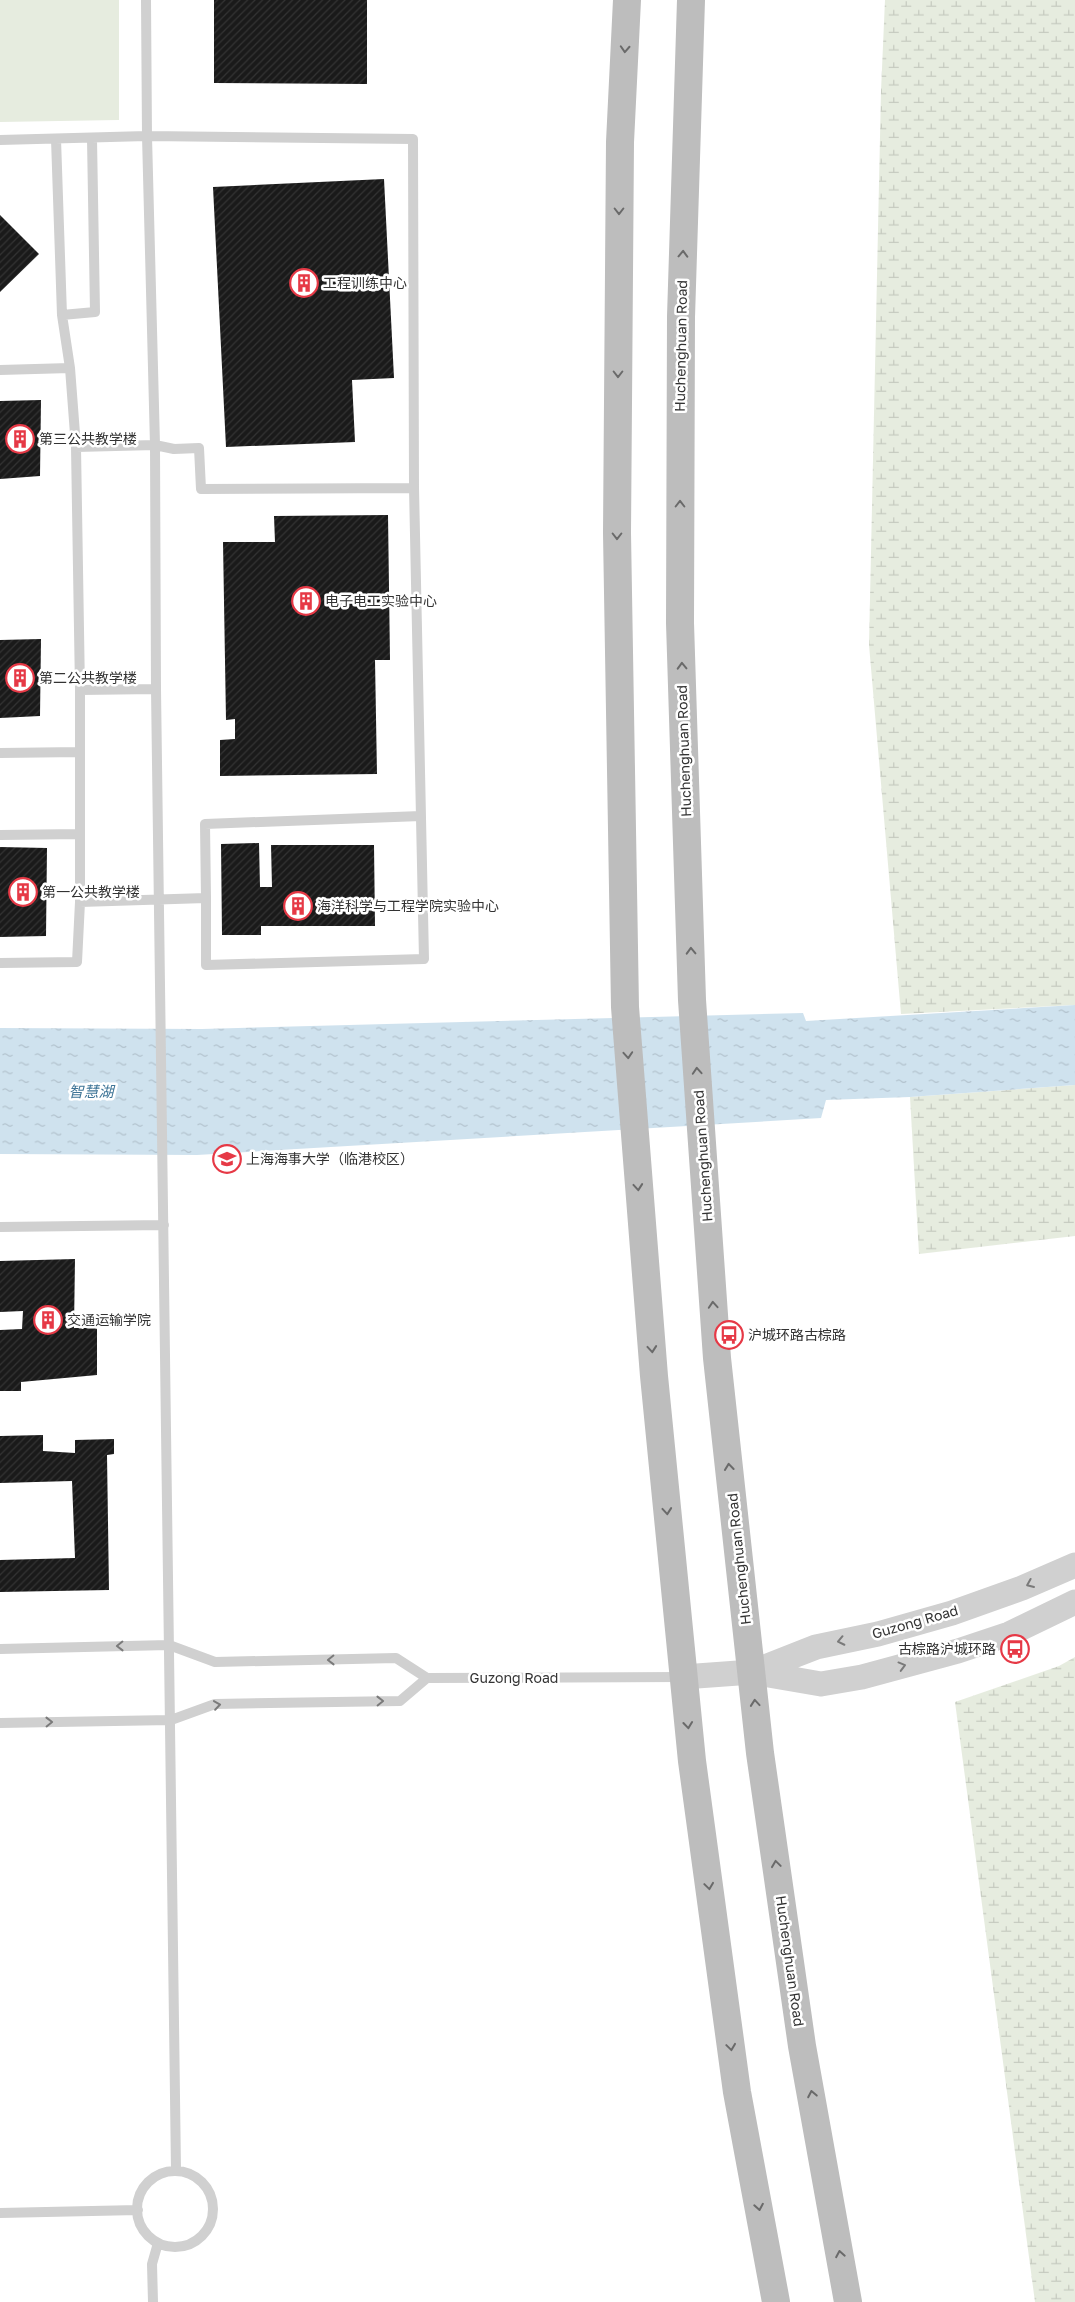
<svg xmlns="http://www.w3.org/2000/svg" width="1075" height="2302" font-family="'Golos Text','Noto Sans SC',sans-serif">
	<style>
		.grass { fill: #e6ecdf }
		.wetland { fill: url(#wetland-marsh) }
		.water { fill: url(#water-ripples) }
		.building { fill: url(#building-hatch) }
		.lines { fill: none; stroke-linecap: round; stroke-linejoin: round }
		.service { stroke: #d0d0d0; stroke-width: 10 }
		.tertiary { stroke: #d0d0d0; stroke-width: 25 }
		.secondary { stroke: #bdbdbd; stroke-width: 28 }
		.oneway { stroke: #6a6a6a }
		.oneway2 { stroke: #7a7a7a }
		.labels { text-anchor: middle; stroke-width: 5; stroke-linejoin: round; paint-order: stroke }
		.poi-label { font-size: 14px; fill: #333; stroke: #fff; text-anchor: start }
		.street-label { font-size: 14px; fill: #333; stroke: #fff }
		.water-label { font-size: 15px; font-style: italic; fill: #3f7597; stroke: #fff }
	</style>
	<defs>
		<pattern id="wetland-marsh" width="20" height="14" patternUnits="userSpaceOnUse" patternTransform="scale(1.25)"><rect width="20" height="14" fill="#e6ecdf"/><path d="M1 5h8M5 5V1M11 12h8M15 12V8" fill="none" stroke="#c6cbc0"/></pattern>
		<pattern id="water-ripples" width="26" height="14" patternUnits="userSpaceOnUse" patternTransform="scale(1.25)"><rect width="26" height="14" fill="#cfe2ee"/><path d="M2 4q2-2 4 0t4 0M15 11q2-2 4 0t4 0" fill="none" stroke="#b2c2cd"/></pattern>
		<pattern id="building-hatch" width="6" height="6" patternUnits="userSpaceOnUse" patternTransform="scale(1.25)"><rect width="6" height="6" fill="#1a1a1a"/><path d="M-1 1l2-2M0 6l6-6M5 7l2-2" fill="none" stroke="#333"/></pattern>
	</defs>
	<rect width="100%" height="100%" fill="#fff"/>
	<!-- grass -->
	<path class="grass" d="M 0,0 L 119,0 L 119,120 L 0,122 Z"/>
	<!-- wetland -->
	<path class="wetland" d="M 885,0 L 1075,0 L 1075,1005 L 901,1014 L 869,645 L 881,91 Z
		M 1075,1085 L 1075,1236 L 919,1254 L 910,1097 Z
		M 1075,1657 L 1075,2302 L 1035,2302 L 955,1702 L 1059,1666 Z"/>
	<!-- water -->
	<path class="water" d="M 1075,1005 L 1075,1085 L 910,1097 L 826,1100 L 821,1118 L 197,1155 L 0,1154 L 0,1028 L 202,1029 L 803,1013 L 806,1021 Z"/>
	<!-- building -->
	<path class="building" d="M 214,0 L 367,0 L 367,84 L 214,83 Z
		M 384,179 L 394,378 L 352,380 L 355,442 L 226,447 L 213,187 Z
		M 0,215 L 39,254 L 0,292 Z
		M 41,400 L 40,476 L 0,479 L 0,401 Z
		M 388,515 L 390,660 L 375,660 L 377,774 L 220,776 L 220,740 L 235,739 L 235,719 L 226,720 L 223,542 L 275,542 L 274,516 Z
		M 41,639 L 40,716 L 0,718 L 0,640 Z
		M 259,843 L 260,887 L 272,887 L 271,845 L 374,845 L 375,926 L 261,926 L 261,935 L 222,935 L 221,844 Z
		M 0,847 L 47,848 L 46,936 L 0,937 Z
		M 75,1259 L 74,1328 L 97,1328 L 97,1375 L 21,1382 L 21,1391 L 0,1391 L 0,1330 L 22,1329 L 23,1311 L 0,1312 L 0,1261 Z
		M 43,1435 L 43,1451 L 75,1453 L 75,1440 L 114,1439 L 114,1454 L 107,1455 L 109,1590 L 0,1592 L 0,1560 L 75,1558 L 72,1481 L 0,1483 L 0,1436 Z"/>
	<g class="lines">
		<!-- service -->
		<path class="service" d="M 146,0 L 147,136 L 155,445 L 156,689 L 176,2171
			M 0,140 L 147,136 L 413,139 L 414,488 L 424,959 L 206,965 L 206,898 L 80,902 L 80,690 L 76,447 L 70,368 L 62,315 L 56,139
			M 62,315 L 95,312 L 92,139
			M 0,370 L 70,368
			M 76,447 L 155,445 L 174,449 L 199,448 L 201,489 L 414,488
			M 80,690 L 156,689
			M 0,753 L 80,752
			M 0,835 L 80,834
			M 206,898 L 205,824 L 421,816
			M 0,963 L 77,962 L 80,902
			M 0,1227 L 164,1225
			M 0,1649 L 169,1645 L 215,1662 L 396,1658 L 427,1678
			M 427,1678 L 683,1677
			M 0,1723 L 171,1720 L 215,1704 L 400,1701 L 427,1678
			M137 2209a38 38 0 1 1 76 0a38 38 0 1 1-76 0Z
			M 0,2213 L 138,2210
			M 153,2302 L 152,2264 L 158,2243"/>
		<!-- tertiary -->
		<path class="tertiary" d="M 752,1672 L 816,1647 L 878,1634 L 952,1613 L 1022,1588 L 1075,1565
			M 683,1677 L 752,1672 L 821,1684 L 862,1677 L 958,1651 L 1009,1634 L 1075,1602"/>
		<!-- secondary -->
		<path class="secondary" d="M 627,0 L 620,142 L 617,533 L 625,1007 L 654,1376 L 692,1761 L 737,2092 L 776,2302
			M 691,0 L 681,317 L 680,623 L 692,1000 L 717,1358 L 760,1753 L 802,2046 L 848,2302"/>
	</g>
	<!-- one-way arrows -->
	<defs><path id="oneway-chevron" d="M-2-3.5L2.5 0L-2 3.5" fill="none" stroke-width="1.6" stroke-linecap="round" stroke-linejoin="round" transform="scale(1.25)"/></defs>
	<g class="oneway">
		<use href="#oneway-chevron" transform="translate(625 49) rotate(93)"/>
		<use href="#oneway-chevron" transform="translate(619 211) rotate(90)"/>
		<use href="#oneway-chevron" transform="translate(683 254) rotate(-88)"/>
		<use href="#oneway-chevron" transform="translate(618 374) rotate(90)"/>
		<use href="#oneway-chevron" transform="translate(680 504) rotate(-90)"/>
		<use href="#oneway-chevron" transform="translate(617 536) rotate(90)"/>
		<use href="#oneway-chevron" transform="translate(682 666) rotate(-92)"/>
		<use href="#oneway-chevron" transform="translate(691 951) rotate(-92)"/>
		<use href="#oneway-chevron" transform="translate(628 1055) rotate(86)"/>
		<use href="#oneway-chevron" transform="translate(697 1071) rotate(-94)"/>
		<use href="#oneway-chevron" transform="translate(638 1187) rotate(85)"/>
		<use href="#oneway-chevron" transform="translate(713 1305) rotate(-94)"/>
		<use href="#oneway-chevron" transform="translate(652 1349) rotate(85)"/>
		<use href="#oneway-chevron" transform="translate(729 1467) rotate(-96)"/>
		<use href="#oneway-chevron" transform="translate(667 1511) rotate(85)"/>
		<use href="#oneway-chevron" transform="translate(755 1703) rotate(-95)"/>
		<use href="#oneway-chevron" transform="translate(688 1725) rotate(84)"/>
		<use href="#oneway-chevron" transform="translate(776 1864) rotate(-98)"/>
		<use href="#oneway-chevron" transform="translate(709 1886) rotate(82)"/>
		<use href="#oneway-chevron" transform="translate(731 2047) rotate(82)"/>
		<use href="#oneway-chevron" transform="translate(812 2094) rotate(-101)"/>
		<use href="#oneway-chevron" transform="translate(759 2207) rotate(80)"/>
		<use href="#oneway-chevron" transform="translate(840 2254) rotate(-100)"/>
	</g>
	<g class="oneway2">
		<use href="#oneway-chevron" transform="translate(1030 1584) rotate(157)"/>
		<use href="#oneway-chevron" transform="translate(841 1641) rotate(168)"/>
		<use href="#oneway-chevron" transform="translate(120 1646) rotate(179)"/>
		<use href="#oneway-chevron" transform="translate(331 1660) rotate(179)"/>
		<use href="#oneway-chevron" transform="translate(902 1666) rotate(-15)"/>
		<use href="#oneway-chevron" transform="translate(380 1701) rotate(-1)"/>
		<use href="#oneway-chevron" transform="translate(217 1705) rotate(-8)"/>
		<use href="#oneway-chevron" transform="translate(49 1722) rotate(-1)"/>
	</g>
	<!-- icons -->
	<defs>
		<symbol id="building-ring" viewBox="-11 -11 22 22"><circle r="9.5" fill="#fff" stroke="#e63946" stroke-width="1.5"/><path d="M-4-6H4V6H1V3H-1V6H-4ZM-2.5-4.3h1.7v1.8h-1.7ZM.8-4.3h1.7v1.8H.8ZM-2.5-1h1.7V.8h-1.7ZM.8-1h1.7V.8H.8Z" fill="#e63946"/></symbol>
		<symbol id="university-ring" viewBox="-11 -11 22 22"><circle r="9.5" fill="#fff" stroke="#e63946" stroke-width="1.5"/><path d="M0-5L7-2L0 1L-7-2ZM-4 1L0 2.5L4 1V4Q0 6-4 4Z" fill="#e63946"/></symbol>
		<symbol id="bus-ring" viewBox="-11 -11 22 22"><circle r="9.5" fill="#fff" stroke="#e63946" stroke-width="1.5"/><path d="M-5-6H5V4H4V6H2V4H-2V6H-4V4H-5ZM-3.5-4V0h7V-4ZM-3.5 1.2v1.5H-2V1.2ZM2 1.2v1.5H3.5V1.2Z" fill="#e63946"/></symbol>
	</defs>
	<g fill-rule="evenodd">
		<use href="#building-ring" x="288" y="267" width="32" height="32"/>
		<use href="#building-ring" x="4" y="423" width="32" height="32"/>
		<use href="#building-ring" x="290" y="585" width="32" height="32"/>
		<use href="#building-ring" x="4" y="662" width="32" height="32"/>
		<use href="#building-ring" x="7" y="876" width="32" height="32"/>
		<use href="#building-ring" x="282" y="890" width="32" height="32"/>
		<use href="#university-ring" x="211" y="1143" width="32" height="32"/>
		<use href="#building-ring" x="32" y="1304" width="32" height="32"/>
		<use href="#bus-ring" x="713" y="1319" width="32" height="32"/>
		<use href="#bus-ring" x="999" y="1633" width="32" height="32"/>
	</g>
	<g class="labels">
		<!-- poi labels -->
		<g class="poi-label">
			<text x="323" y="288">工程训练中心</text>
			<text x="39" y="444">第三公共教学楼</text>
			<text x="325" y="606">电子电工实验中心</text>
			<text x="39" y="683">第二公共教学楼</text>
			<text x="42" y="897">第一公共教学楼</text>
			<text x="317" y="911">海洋科学与工程学院实验中心</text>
			<text x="246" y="1164">上海海事大学（临港校区）</text>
			<text x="67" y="1325">交通运输学院</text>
			<text x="748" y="1340">沪城环路古棕路</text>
			<text x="996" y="1654" text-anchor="end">古棕路沪城环路</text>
		</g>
		<!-- street labels -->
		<g class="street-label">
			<text transform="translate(681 346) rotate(-89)" y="5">Huchenghuan Road</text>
			<text transform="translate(684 751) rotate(-92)" y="5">Huchenghuan Road</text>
			<text transform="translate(703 1156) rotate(-94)" y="5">Huchenghuan Road</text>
			<text transform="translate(739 1559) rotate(-96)" y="5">Huchenghuan Road</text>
			<text transform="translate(915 1622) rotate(-16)" y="5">Guzong Road</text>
			<text x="514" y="1683">Guzong Road</text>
			<text transform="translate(790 1961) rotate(82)" y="5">Huchenghuan Road</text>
		</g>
		<!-- water labels -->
		<g class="water-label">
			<text x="91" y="1097">智慧湖</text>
		</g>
	</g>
</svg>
